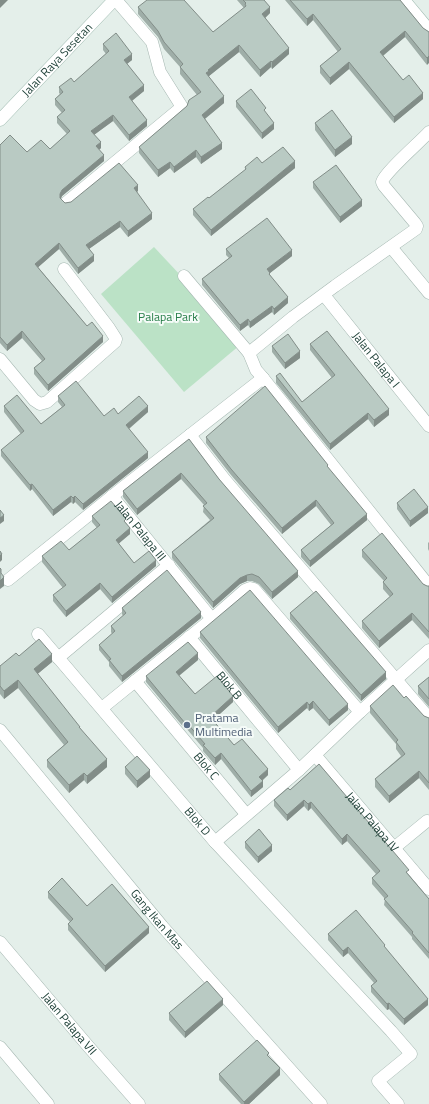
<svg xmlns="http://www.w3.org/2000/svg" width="429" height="1104" font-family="'Titillium Web',sans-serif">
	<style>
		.green { fill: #bbe2c6 }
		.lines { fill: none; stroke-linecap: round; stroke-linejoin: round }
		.street-casing { stroke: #a6b8b2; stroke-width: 13 }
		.secondary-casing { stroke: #a1bcb2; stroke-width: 13 }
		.street { stroke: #fff; stroke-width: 12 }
		.secondary { stroke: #fff; stroke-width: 12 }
		.wall { fill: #9faea8 }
		.shaded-wall { fill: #828d88 }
		.building { fill: #b9cac3; stroke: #828d88 }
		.service-dot { fill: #5c6f8a; stroke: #f5fbf8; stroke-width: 1.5 }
		.labels { text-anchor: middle; stroke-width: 4; stroke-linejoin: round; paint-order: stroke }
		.street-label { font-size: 12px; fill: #21433a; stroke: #f5fbf8 }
		.park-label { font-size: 12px; fill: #277e49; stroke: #f5fbf8 }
		.service-label { font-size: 12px; fill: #4e5e75; stroke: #f5fbf8; text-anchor: start }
	</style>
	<rect width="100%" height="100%" fill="#e4efea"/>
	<!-- green -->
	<path class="green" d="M 154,247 L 182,277 L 240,345 L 184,392 L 101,294 Z"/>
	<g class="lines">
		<defs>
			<g id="street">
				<path d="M 67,202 L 182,107 L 160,72 L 152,42 L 116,0"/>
				<path d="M 391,247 L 429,293"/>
				<path d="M 184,276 L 249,353 L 256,370 L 263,378 L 429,586"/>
				<path id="s1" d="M 324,295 L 429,426"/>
				<path d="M 249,353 L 293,317 L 335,286 L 416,229 L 417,226 L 415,223 L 384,186 L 382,182 C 385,172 420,142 429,132"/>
				<path d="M 0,359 L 34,400 L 40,404 L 47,402 L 115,342 L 116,339 L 109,328 L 64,269"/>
				<path d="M 190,435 L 225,480 L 429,718"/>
				<path id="s2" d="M 112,496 L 212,619"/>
				<path d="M 8,580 L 121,489 L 263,378"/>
				<path id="s3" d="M 38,634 L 215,842 L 391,1031 L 411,1054 L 378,1081 L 398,1104"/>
				<path id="s4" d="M 189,637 L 299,770"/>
				<path d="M 58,658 L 169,565"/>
				<path id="s5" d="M 135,681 L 246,814"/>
				<path d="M 102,708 L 212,619 L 245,590 L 250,588 L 254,589 L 360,712"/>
				<path id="s6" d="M 0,730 L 162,926 L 321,1104"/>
				<path id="s7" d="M 315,755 L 429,889"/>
				<path d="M 215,842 L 299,770 L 360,712 L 429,650"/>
				<path d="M 394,848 L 427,821"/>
				<path id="s8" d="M 0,942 L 88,1046 L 139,1104"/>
				<path d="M 0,1047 L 48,1104"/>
			</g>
			<g id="secondary">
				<path d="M 404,0 L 429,30"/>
				<path id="s9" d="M 0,120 L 114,0"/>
			</g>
		</defs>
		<!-- street casing -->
		<use href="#street" class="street-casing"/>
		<!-- secondary casing -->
		<use href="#secondary" class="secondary-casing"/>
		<!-- street -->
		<use href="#street" class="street"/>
		<!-- secondary -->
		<use href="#secondary" class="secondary"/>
	</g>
	<!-- wall -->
	<path class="wall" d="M 237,0 L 264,0 L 270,13 L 265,18 L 289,54 L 272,69 L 271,67 L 260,77 L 239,52 L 209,76 L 209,77 L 224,103 L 205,119 L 222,149 L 201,164 L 196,157 L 174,173 L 170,168 L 158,177 L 139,153 L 139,147 L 187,106 L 197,95 L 180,74 L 180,67 L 164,49 L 158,37 L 138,14 L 138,7 L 213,32 L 244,8 Z
		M 285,0 L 400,0 L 423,28 L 428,31 L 427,65 L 405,37 L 383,56 L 403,80 L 423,99 L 394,123 L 349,69 L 330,85 L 320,73 L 320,66 L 338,52 L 313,20 L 307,26 Z
		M 103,44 L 132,60 L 127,64 L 144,91 L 132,101 L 147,126 L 129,141 L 113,121 L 94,135 L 101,148 L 99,150 L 104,161 L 62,196 L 61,199 L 65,203 L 138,191 L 137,192 L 152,219 L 128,237 L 120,227 L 89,249 L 94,261 L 78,274 L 59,249 L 38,267 L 87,326 L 103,342 L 48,391 L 34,374 L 34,368 L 42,361 L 22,338 L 7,351 L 0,343 L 0,145 L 27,152 L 50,149 L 67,134 L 57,123 L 57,117 L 62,113 L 55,105 L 55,99 L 60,94 L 59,93 L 59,87 L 74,82 L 106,54 L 103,50 Z
		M 236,101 L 266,113 L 274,129 L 262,139 L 236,107 Z
		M 315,123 L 352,144 L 335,157 L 315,130 Z
		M 262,163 L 295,168 L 211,236 L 193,215 L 193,209 L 209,198 L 245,170 L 245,167 Z
		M 313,182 L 362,206 L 340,223 L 313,188 Z
		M 226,249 L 292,256 L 270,273 L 270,275 L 288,303 L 274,315 L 272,312 L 250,328 L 248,325 L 240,331 L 202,285 L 202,279 L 229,258 L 226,255 Z
		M 310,344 L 389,415 L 374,427 L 368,419 L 330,450 L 276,383 L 276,376 L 302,402 L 332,378 L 310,350 Z
		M 272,346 L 300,358 L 285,369 L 272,352 Z
		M 58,396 L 104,416 L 148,412 L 129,429 L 148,458 L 83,510 L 75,502 L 73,504 L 71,502 L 53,516 L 32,489 L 30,491 L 1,456 L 1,450 L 21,434 L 4,412 L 4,406 L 41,424 L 62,407 L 58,402 Z
		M 206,437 L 328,467 L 367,520 L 310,567 L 301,557 L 301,550 L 331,525 L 316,506 L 282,534 L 231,475 L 206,443 Z
		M 189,439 L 219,479 L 298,577 L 272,599 L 259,584 L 252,581 L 247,581 L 240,584 L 213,608 L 172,558 L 172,552 L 210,520 L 203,512 L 204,505 L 181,479 L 137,515 L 123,497 L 123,491 Z
		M 397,503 L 428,513 L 410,527 L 397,509 Z
		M 92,516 L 126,523 L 130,534 L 118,543 L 134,563 L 156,566 L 112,603 L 100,589 L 66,617 L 53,601 L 53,595 L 63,588 L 42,562 L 42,556 L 69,550 L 97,528 L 92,522 Z
		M 429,542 L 429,551 L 428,549 L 428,543 Z
		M 362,550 L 427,586 L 429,586 L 429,639 L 412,620 L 379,648 L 362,628 L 362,621 L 390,597 L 383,589 L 383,582 L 384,581 L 362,557 Z
		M 122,608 L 201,618 L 122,682 L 109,666 L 109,662 L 99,650 L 99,645 L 112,634 L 111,632 L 111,626 L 123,616 L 122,614 Z
		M 290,613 L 386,679 L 361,701 L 290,619 Z
		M 200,632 L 348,710 L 329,726 L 313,708 L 309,711 L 307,708 L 278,733 L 200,638 Z
		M 19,656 L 52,662 L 37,674 L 80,728 L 107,767 L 87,784 L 84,780 L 69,793 L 47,767 L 47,760 L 64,745 L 18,688 L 4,699 L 0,694 L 0,666 Z
		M 198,660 L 179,676 L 195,694 L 233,702 L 213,720 L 234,745 L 268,775 L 262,781 L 263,787 L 251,797 L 221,759 L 215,765 L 203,751 L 203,748 L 186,728 L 185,729 L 146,682 L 146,676 Z
		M 429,677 L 429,707 L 418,694 L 418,686 Z
		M 404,698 L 424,716 L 429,718 L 429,790 L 419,778 L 389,803 L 375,787 L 375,779 L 401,756 L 396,749 L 396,744 L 370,713 L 370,706 Z
		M 319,764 L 409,875 L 429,899 L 429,959 L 412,939 L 412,937 L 384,905 L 385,899 L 372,884 L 372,878 L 376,874 L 347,841 L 342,845 L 311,808 L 308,811 L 304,806 L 287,821 L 274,806 L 274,800 L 290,790 Z
		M 125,767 L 150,777 L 137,788 L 125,774 Z
		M 245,842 L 272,851 L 258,863 L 245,848 Z
		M 48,892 L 87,906 L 149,933 L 105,972 L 68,930 L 68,924 L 70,922 L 48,898 Z
		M 328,934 L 385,948 L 428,1005 L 404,1025 L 389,1009 L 387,1010 L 371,992 L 371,986 L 374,983 L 348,953 L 343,957 L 328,940 Z
		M 223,1005 L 185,1038 L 169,1020 L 169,1013 Z
		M 269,1057 L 280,1075 L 249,1104 L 241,1104 L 219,1080 L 219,1074 Z"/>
	<!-- shaded-wall -->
	<path class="shaded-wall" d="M 0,0 L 8,0 L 0,8 Z
		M 270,7 L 270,13 L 262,21 L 262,14 Z
		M 313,14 L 313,20 L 307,26 L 307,19 Z
		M 405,31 L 405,37 L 380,58 L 380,52 Z
		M 239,45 L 239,52 L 209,76 L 209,77 L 206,73 L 208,70 Z
		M 289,48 L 289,54 L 272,69 L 272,62 Z
		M 132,54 L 132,60 L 124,66 L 124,60 Z
		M 429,56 L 429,63 L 427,65 L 427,58 Z
		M 271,61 L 271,67 L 260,77 L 260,70 Z
		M 349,62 L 349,69 L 330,85 L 330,78 Z
		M 144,85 L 144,91 L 129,103 L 129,97 Z
		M 423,93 L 423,99 L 394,123 L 394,117 Z
		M 224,96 L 224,103 L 202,121 L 202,115 Z
		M 113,115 L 113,121 L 91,137 L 91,131 Z
		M 147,120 L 147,126 L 129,141 L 129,135 Z
		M 274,123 L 274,129 L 262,139 L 262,133 Z
		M 352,137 L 352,144 L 335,157 L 335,150 Z
		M 101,142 L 101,148 L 96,152 L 96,146 Z
		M 222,143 L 222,149 L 201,164 L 201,157 Z
		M 196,150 L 196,157 L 174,173 L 174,167 Z
		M 104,155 L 104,161 L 62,196 L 60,200 L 60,194 L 62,190 Z
		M 295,161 L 295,168 L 211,236 L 211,230 Z
		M 170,162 L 170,168 L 158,177 L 158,170 Z
		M 138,185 L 138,191 L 134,194 L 134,188 Z
		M 362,200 L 362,206 L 340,223 L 340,217 Z
		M 152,213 L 152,219 L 128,237 L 128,231 Z
		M 120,221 L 120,227 L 86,251 L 86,245 Z
		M 59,243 L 59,249 L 35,270 L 35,264 Z
		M 292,250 L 292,256 L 270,273 L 270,279 L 267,269 Z
		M 94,255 L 94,261 L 78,274 L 78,268 Z
		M 288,297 L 288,303 L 274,315 L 274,309 Z
		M 272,306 L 272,312 L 250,328 L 250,322 Z
		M 248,319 L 248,325 L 240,331 L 240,325 Z
		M 22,331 L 22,338 L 7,351 L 7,345 Z
		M 103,336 L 103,342 L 48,391 L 48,385 Z
		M 300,351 L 300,358 L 285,369 L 285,363 Z
		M 148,406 L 148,412 L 126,431 L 126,425 Z
		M 389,409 L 389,415 L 374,427 L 374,420 Z
		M 368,413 L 368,419 L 330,450 L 330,444 Z
		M 148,452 L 148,458 L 83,510 L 83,504 Z
		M 181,473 L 181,479 L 137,515 L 137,509 Z
		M 32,484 L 32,489 L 30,491 L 30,485 Z
		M 71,496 L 71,502 L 53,516 L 53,510 Z
		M 75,496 L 75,502 L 73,504 L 73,498 Z
		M 316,500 L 316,506 L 282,534 L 282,528 Z
		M 428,507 L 428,513 L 410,527 L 410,521 Z
		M 367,514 L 367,520 L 310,567 L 310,561 Z
		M 4,515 L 4,521 L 0,524 L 0,518 Z
		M 130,528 L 130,534 L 116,546 L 116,540 Z
		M 2,554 L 2,560 L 0,562 L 0,556 Z
		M 156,560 L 156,566 L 112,603 L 112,597 Z
		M 298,571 L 298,577 L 272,599 L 272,592 Z
		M 247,575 L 247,581 L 240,584 L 213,608 L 213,602 L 240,578 Z
		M 4,577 L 4,586 L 0,589 L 0,581 Z
		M 100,583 L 100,589 L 66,617 L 66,611 Z
		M 201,612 L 201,618 L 122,682 L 122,676 Z
		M 412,613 L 412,620 L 379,648 L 379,641 Z
		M 198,653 L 198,660 L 176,678 L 176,672 Z
		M 52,654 L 52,662 L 34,677 L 34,669 Z
		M 386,672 L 386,679 L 361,701 L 361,695 Z
		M 18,680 L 18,688 L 4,699 L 4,691 Z
		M 233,696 L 233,702 L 210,723 L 210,717 Z
		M 313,701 L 313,708 L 309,711 L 309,705 Z
		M 307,702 L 307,708 L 278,733 L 278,727 Z
		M 348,704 L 348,710 L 329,726 L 329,720 Z
		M 186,722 L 186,728 L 185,729 L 185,723 Z
		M 221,753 L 221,759 L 215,765 L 215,758 Z
		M 107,759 L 107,767 L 87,784 L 87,776 Z
		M 268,769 L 268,775 L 259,783 L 259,777 Z
		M 150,770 L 150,777 L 137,788 L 137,781 Z
		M 419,771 L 419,778 L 389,803 L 389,796 Z
		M 84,773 L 84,780 L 69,793 L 69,785 Z
		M 263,781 L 263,787 L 251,797 L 251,791 Z
		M 304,800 L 304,806 L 287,821 L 287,815 Z
		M 311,802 L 311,808 L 308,811 L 308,804 Z
		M 347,834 L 347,841 L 342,845 L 342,839 Z
		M 272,845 L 272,851 L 258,863 L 258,857 Z
		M 149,927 L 149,933 L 105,972 L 105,966 Z
		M 348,947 L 348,953 L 343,957 L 343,951 Z
		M 223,999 L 223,1005 L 185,1038 L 185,1032 Z
		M 428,999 L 428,1005 L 404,1025 L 404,1019 Z
		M 389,1003 L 389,1009 L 387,1010 L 387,1004 Z
		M 280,1068 L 280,1075 L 249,1104 L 244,1104 L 244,1102 Z"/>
	<!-- building -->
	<path class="building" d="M 147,0 L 184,0 L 213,32 L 246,6 L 245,4 L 246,3 L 243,0 L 264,0 L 270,7 L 262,14 L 289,48 L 272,62 L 271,61 L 260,70 L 239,45 L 208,70 L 209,71 L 206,73 L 224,96 L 202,115 L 222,143 L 201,157 L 196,150 L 174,167 L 170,162 L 158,170 L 139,147 L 187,106 L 189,100 L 201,92 L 180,67 L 183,64 L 164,42 L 158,31 L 138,7 Z
		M 290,0 L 400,0 L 423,28 L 429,32 L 429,56 L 427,58 L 405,31 L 380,52 L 403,80 L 409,75 L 423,93 L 394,117 L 349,62 L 330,78 L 320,66 L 341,49 L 313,14 L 307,19 Z
		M 116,33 L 132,54 L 124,60 L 144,85 L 129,97 L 147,120 L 129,135 L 113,115 L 91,131 L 101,142 L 96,146 L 104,155 L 62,190 L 60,194 L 60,198 L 65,203 L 71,202 L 119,163 L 138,185 L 134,188 L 152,213 L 128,231 L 120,221 L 86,245 L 94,255 L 78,268 L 59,243 L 35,264 L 87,326 L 92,322 L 103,336 L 48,385 L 34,368 L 45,359 L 22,331 L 7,345 L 0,337 L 0,145 L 10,135 L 27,152 L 41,140 L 50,149 L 70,131 L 57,117 L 65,110 L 55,99 L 63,92 L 59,87 L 71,78 L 74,82 L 109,51 L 103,44 Z
		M 251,89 L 266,108 L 264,110 L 274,123 L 262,133 L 236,101 Z
		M 332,110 L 352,137 L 335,150 L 315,123 Z
		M 283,147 L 295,161 L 211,230 L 193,209 L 208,197 L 209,198 L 246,169 L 245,167 L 257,157 L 262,163 Z
		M 336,165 L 362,200 L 340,217 L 313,182 Z
		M 267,218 L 292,250 L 267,269 L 270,273 L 269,274 L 288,297 L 274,309 L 272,306 L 250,322 L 248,319 L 240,325 L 202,279 L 232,256 L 226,249 Z
		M 327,331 L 389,409 L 374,420 L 368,413 L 330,444 L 276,376 L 280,373 L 302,402 L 335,375 L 310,344 Z
		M 288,334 L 300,351 L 285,363 L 272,346 Z
		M 76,381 L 104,416 L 114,408 L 118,414 L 139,396 L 148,406 L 126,425 L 148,452 L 83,504 L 75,496 L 73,498 L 71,496 L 53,510 L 32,484 L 30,485 L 1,450 L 24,431 L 4,406 L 17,395 L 41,424 L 65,405 L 58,396 Z
		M 265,386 L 328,465 L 327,466 L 367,514 L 310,561 L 301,550 L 334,523 L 316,500 L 282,528 L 231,469 L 206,437 Z
		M 189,439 L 219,479 L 298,571 L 272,592 L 259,577 L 252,574 L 247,575 L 240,578 L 213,602 L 172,552 L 214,518 L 203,506 L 207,503 L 181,473 L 137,509 L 123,491 Z
		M 414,489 L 428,507 L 410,521 L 397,503 Z
		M 111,501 L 126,519 L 124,521 L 130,528 L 116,540 L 134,563 L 149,551 L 156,560 L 112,597 L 100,583 L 66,611 L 53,595 L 66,585 L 42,556 L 61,541 L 69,550 L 100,525 L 92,516 Z
		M 0,510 L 4,515 L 0,518 Z
		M 382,533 L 423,584 L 427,586 L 429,586 L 429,632 L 412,613 L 379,641 L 362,621 L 393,594 L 383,582 L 387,578 L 362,550 Z
		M 0,551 L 2,554 L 0,556 Z
		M 0,568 L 1,569 L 1,573 L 4,577 L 0,581 Z
		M 167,570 L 201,612 L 122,676 L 109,660 L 111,659 L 99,645 L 115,631 L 111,626 L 126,613 L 122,608 Z
		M 250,590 L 348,704 L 329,720 L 313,701 L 309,705 L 307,702 L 278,727 L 200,632 Z
		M 316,591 L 386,672 L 361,695 L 290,613 Z
		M 39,639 L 52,654 L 34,669 L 80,727 L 79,727 L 107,759 L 87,776 L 84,773 L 69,785 L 47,760 L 68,742 L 18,680 L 4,691 L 0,686 L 0,666 L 16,653 L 19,656 Z
		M 188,642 L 198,653 L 176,672 L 195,694 L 217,676 L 233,696 L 210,717 L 234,745 L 242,739 L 268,769 L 259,777 L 263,781 L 251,791 L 221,753 L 215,758 L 203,745 L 205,744 L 186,722 L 185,723 L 146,676 Z
		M 429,677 L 429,699 L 418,686 Z
		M 393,685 L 404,698 L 406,696 L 424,716 L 429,718 L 429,783 L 419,771 L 389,796 L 375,779 L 405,754 L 396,742 L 398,740 L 370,706 Z
		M 137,756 L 150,770 L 137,781 L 125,767 Z
		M 319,764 L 409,870 L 406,872 L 429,899 L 429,953 L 412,933 L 413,932 L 384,899 L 388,896 L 372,878 L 380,871 L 347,834 L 342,839 L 311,802 L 308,804 L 304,800 L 287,815 L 274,800 L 288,788 L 290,790 Z
		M 259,829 L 272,845 L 258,857 L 245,842 Z
		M 62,878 L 87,906 L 112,884 L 149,927 L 105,966 L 68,924 L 73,919 L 48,892 Z
		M 356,910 L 385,945 L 384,946 L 428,999 L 404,1019 L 389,1003 L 387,1004 L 371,986 L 377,981 L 348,947 L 343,951 L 328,934 Z
		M 207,981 L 223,999 L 185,1032 L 169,1013 Z
		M 257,1040 L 269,1053 L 267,1055 L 280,1068 L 244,1102 L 219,1074 Z"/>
	<!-- markers -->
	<circle class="service-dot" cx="187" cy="725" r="4"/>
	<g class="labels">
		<!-- street labels -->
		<g class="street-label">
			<text dy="4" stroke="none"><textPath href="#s9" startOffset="83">Jalan Raya Sesetan</textPath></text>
			<text dy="4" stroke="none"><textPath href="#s1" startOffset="83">Jalan Palapa I</textPath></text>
			<text dy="4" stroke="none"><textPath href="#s2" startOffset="45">Jalan Palapa III</textPath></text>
			<text dy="4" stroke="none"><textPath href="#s4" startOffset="63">Blok B</textPath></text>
			<text dy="4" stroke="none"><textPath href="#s5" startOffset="111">Blok C</textPath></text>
			<text dy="4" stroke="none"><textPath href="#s3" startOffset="246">Blok D</textPath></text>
			<text dy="4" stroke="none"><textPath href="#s7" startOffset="88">Jalan Palapa IV</textPath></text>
			<text dy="4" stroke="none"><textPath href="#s6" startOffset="246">Gang Ikan Mas</textPath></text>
			<text dy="4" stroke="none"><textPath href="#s8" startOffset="107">Jalan Palapa VII</textPath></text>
		</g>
		<!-- park labels -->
		<g class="park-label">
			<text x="168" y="321">Palapa Park</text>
		</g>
		<!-- service labels -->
		<g class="service-label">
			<text x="195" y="722">Pratama<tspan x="195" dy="14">Multimedia</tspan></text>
		</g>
	</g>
</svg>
